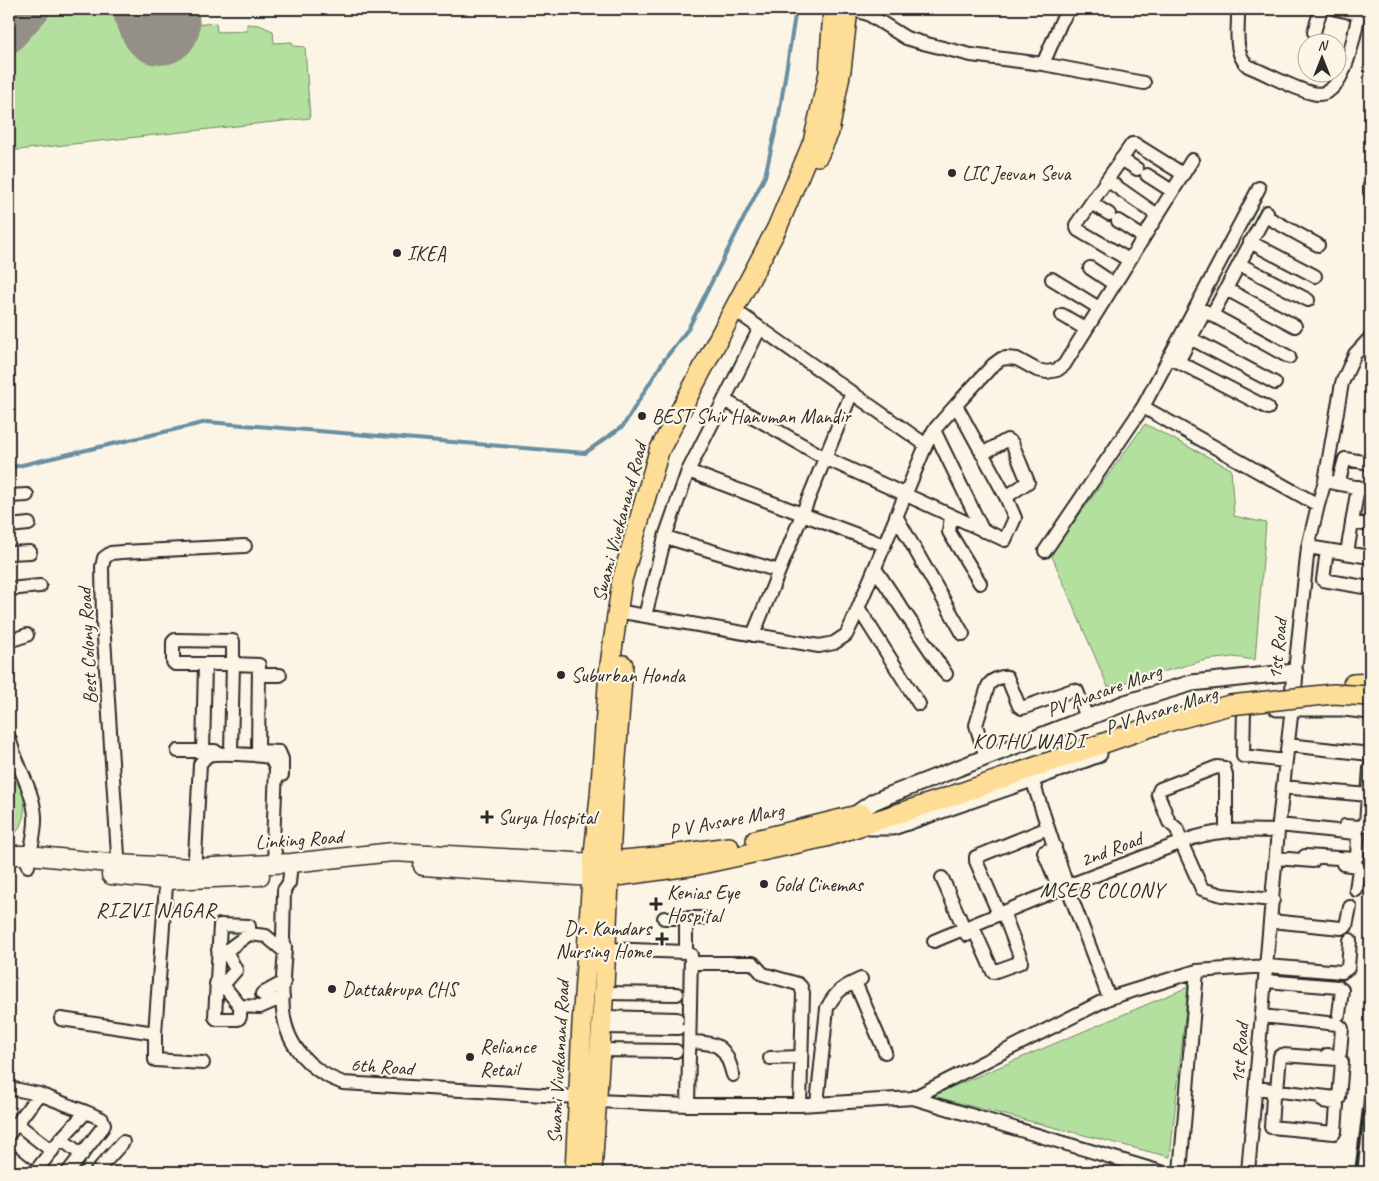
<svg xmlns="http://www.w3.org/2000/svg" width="1379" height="1181" font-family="Caveat,sans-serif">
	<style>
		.green { fill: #b4e09f; stroke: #708665 }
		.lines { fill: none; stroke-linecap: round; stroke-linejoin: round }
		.stream { stroke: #678ea2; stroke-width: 4 }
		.taxiway { stroke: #949088; stroke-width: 31 }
		.runway { stroke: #949088; stroke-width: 80 }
		.minor-casing { stroke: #2b2b2b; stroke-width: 16 }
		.tertiary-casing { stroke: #2b2b2b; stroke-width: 19 }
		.secondary-casing { stroke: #2b2b2b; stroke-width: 21 }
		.primary-casing { stroke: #2b2b2b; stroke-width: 22 }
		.minor { stroke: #fcf5e5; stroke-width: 12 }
		.tertiary { stroke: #fcf5e5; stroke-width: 15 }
		.secondary { stroke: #fcf5e5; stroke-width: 18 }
		.primary { stroke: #fedd96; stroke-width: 19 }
		.rail { stroke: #2b2b2b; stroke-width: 4 }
		.primary-bridge-casing { stroke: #2b2b2b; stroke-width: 22; stroke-linecap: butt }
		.primary-bridge { stroke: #fedd96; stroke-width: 19 }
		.poi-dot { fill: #2b2b2b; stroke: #fcf5e5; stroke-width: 2 }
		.labels { text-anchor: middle; stroke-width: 4.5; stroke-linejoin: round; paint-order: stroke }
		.poi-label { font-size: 20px; fill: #2b2b2b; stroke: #fcf5e5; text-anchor: start }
		.street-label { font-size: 20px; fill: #2b2b2b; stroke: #fcf5e5 }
		.neighbourhood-label { font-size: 21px; letter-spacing: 1px; fill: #2b2b2b; stroke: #fcf5e5 }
	</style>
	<rect width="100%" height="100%" fill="#fcf5e5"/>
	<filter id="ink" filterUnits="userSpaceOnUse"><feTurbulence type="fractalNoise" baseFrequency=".02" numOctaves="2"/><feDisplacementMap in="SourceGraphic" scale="10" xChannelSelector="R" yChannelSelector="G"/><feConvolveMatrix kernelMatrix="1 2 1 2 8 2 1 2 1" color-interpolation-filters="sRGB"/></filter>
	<g filter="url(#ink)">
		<!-- green -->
		<path class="green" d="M 44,9 L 123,9 L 138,45 L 183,26 L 216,23 L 217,32 L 247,31 L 247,24 L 259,25 L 273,31 L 274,43 L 292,42 L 293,46 L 305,47 L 310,118 L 9,151 L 9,45 Z
			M 1145,424 L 1231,469 L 1234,516 L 1266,523 L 1255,660 L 1233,657 L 1206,660 L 1108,687 L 1051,554 Z
			M 9,773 C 29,793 30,821 9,841 Z
			M 1188,987 L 1170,1157 L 931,1096 Z"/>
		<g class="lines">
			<!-- stream -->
			<path class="stream" d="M 9,468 L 207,422 L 585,453 L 623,426 L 664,360 L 688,329 L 765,176 L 779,115 L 796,9"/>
			<!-- taxiway -->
			<path class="taxiway" d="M 9,38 L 35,9"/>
			<!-- runway -->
			<path class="runway" d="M 153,9 L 160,25"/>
			<defs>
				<path id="minor" d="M 851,9 L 868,14 L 906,38 L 923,43 L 971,55 L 1043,64 L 1144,83
					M 1336,9 L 1359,14
					M 1238,16 C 1238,33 1234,54 1248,66 C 1268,74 1292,88 1312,93 C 1346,103 1354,31 1360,9
					M 1314,32 L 1320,12 L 1322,9
					M 1043,64 L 1061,22 L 1069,9
					M 1121,159 L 1137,169
					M 1147,175 L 1172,191
					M 1107,180 L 1132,144 L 1135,144 L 1183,174
					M 1370,186 L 1370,192
					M 1091,203 L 1109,214
					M 1265,216 L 1318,245
					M 1118,221 L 1143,237
					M 1250,242 L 1315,276
					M 1129,260 L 1078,230 L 1076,225 L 1107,180 L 1157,215
					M 1239,264 L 1308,300
					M 1090,268 L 1114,284
					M 1052,279 L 1099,308
					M 1226,289 L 1295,326
					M 1205,311 L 1289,357
					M 1062,315 L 1086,329
					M 1212,315 L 1267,212
					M 743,316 L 926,445
					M 1190,338 L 1275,383
					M 1169,357 L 1268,408
					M 1178,362 L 1205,311
					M 724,400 L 760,328
					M 1143,407 L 1259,188
					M 934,430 L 983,531
					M 982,454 L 1007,440 L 1012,443 L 1028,482 L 1006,497
					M 688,471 L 884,545
					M 1330,482 L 1370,490
					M 1338,484 L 1345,459 L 1370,463
					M 9,496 L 27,495
					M 1318,505 L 1325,481 L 1342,383 L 1355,354 L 1370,338
					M 896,516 L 963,634
					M 951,516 L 949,532 L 980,583
					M 1352,522 L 1370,525
					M 9,526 L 29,524
					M 665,537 L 779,571
					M 1308,547 L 1370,557
					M 1327,550 L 1323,580 L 1370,588
					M 1045,551 L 1143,407 L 1318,505 L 1308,547 L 1295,672
					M 9,553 L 30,552
					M 1347,553 L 1358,487
					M 876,570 L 946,674
					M 9,589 L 40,586
					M 859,609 L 919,704
					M 617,611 L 819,646 L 834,643 L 846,635 L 852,623 L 926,445 L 934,430 L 956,405 L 993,365 L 1001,359 L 1007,358 L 1017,359 L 1037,370 L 1047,372 L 1057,370 L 1064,365 L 1192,160
					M 645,616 L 665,537 L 688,471 L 724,400 L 825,458 L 1005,540 L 1015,518 L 1006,497 L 956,405
					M 753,635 L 852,392
					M 175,640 L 233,641 L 233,664 L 175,664 L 173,662 L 173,642 Z
					M 9,641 L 27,635
					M 259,675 L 280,675
					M 1244,709 L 1243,756 L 1286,761
					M 9,737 C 15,764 33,788 35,816 C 36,833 30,849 28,866
					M 1288,745 L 1370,754
					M 178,751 L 215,751
					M 203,751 L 205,664
					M 231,751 L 233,664 L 259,665 L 258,751
					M 260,751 L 279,752 L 282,759 L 282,775
					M 986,758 L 976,725 L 988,686 C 991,680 1001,676 1007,677 L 1019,706 L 1022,708 L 1073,690 L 1077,691 L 1087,718
					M 1032,779 L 1067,886 L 1109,998
					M 1283,787 L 1368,795 L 1370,768
					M 1279,825 L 1355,833 L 1358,837 L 1357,857 L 1355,859 L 1305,856
					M 1345,826 L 1360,827 L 1366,823 L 1368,795
					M 1226,831 L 1226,775 L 1224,768 L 1217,767 L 1160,789 L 1158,794 L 1169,822 L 1177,829 L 1181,842 L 1202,889 L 1222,895 L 1273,900
					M 1055,847 L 1044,852 L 1055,879
					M 1276,858 L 1313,861
					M 291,863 L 289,883 L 284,890 L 283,939 L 285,947 C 284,968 281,990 283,1010 C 286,1046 310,1071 343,1083 L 577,1097
					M 1343,864 L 1357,866 L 1359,869 L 1356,890
					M 119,871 L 103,622 L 102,567 L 104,558 L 111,553 L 122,552 L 245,546
					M 167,872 L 155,1033 L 155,1060 L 203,1063
					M 194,875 L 200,764 C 203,760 205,757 209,755 C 217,752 259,755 269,757 L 273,762 L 276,768 L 273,843 L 277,863
					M 942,878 L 967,935
					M 999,914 L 976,861 L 976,857 L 1048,828
					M 664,918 L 703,918
					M 686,918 L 686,952
					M 1271,921 L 1341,928 L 1346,926 L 1350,907
					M 972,925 L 993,972 L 1021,962 L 1021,959 L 1003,912
					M 934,941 L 1067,886 L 1193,838 C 1223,829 1248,830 1278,831
					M 606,949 L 686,952 L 691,955 L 688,1105
					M 218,950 L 226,951 L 249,934
					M 692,963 L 753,963 L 763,974 L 798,984 L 801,987 L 803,993 L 800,1105
					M 1266,981 L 1338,987 L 1342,990 L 1339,1014
					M 855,982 L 885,1052
					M 216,984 L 223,985 L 240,1006
					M 223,985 L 236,970 L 226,951
					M 604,993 L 677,994
					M 262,994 L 284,982
					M 283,997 L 260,1007 L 240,1006 L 240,1017 L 238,1019 L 217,1019 L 215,1017 L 220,925 L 249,926 L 249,934 L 266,936 L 285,952
					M 1262,1016 L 1337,1024 L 1342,1028 L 1340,1053 L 1335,1056 L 1327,1055
					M 602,1017 L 677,1019
					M 61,1019 L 155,1033
					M 602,1027 L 678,1028
					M 690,1042 C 719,1043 725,1045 733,1075
					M 601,1050 L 676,1051
					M 770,1058 L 801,1057
					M 9,1088 L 39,1094 L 86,1112 L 61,1139 L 35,1172
					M 1256,1088 C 1283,1091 1310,1095 1336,1098 L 1339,1098 L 1342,1062 L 1338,1059 L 1282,1055 L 1280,1056 L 1277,1090
					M 1273,1097 L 1271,1127 L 1334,1133 L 1335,1131 L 1337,1105 L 1335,1103 L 1323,1101
					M 913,1098 L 1109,998 L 1197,971 L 1267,966 L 1342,972 L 1348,968 L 1350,940
					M 597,1101 L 688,1105 L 800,1105 L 913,1098 L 1161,1172
					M 817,1104 L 827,1008 C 836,991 843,987 861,979
					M 16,1123 L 52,1151
					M 9,1134 L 39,1094
					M 61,1139 L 82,1155
					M 9,1155 L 30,1172
					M 68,1172 L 103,1127 L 104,1124 L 102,1119 L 86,1112
					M 96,1172 L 123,1142
					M 1180,1172 L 1197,971
					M 1248,1172 L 1278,831 L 1292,707"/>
				<path id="tertiary" d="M 1277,708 L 1344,708 L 1370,711
					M 853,816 L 873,802 L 887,796 L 1125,703 L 1192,683 L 1295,672 L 1292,707
					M 869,827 L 893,827 L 1032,779 L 1099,754"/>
				<path id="secondary" d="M 9,855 L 29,855 L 118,864 L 194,868 L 291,863 L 393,852 L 593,863
					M 423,866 L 592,877
					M 111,875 L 167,880 L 260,876"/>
				<path id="primary" d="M 818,156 L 829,132 L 841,70 L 848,9
					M 1353,684 L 1370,683
					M 756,840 L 862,814
					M 600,862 L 657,857 L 729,847
					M 597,877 L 610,877 L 697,865 L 826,837 L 940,800 L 1156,725
					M 575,1172 L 582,1024 L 593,863 L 600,797 L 609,672 L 622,580 L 659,451 L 777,228 L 813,142 L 829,73 L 833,9
					M 592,1172 L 604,987 L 613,798 L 623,665"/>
			</defs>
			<!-- minor casing -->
			<use href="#minor" class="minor-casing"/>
			<!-- tertiary casing -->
			<use href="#tertiary" class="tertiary-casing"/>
			<!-- secondary casing -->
			<use href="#secondary" class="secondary-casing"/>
			<!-- primary casing -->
			<use href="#primary" class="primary-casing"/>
			<!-- minor -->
			<use href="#minor" class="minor"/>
			<!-- tertiary -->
			<use href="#tertiary" class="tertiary"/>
			<!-- secondary -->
			<use href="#secondary" class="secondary"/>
			<!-- primary -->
			<use href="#primary" class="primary"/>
			<!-- rail -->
			<path class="rail" d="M 1356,1172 L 1370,1059
				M 1368,1172 L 1370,1151"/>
			<defs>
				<path id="primary-bridge" d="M 1156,725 L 1230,705 L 1333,694 L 1370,696"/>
			</defs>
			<!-- primary-bridge casing -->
			<use href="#primary-bridge" class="primary-bridge-casing"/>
			<!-- primary-bridge -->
			<use href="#primary-bridge" class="primary-bridge"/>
		</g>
	</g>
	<!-- markers -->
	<g class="poi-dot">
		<circle cx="952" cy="173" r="5"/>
		<circle cx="397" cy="253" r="5"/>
		<circle cx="642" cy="416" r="5"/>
		<circle cx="561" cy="675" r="5"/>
		<path d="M484.5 809.5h5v5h5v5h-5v5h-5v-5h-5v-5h5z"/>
		<circle cx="764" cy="884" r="5"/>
		<path d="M653.5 896.5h5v5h5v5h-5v5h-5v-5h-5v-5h5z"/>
		<path d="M659.5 931.5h5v5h5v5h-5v5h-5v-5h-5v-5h5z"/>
		<circle cx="332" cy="989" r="5"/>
		<circle cx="470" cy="1057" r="5"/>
	</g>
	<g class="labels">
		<!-- poi labels -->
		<g class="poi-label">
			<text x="962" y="180">LIC Jeevan Seva</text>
			<text x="407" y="260">IKEA</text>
			<text x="652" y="423">BEST Shiv Hanuman Mandir</text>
			<text x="571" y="682">Suburban Honda</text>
			<text x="498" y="824">Surya Hospital</text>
			<text x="774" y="891">Gold Cinemas</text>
			<text x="667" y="899">Kenias Eye<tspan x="667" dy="23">Hospital</tspan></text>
			<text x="651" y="935" text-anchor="end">Dr. Kamdars<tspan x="651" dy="23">Nursing Home</tspan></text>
			<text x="342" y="996">Dattakrupa CHS</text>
			<text x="480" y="1053">Reliance<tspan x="480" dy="23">Retail</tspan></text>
		</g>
		<!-- street labels -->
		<g class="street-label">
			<text transform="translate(619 522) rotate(-75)" y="7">Swami Vivekanand Road</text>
			<text transform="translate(87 646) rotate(-93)" y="7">Best Colony Road</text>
			<text transform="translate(1277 649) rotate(-84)" y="7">1st Road</text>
			<text transform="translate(1104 690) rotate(-20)" y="7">PV Avasare Marg</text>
			<text transform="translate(1161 710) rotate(-18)" y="7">P V Avsare Marg</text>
			<text transform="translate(726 820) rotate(-11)" y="7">P V Avsare Marg</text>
			<text transform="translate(299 839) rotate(-4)" y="7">Linking Road</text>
			<text transform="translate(1111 849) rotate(-21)" y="7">2nd Road</text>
			<text transform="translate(1239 1053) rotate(-85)" y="7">1st Road</text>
			<text transform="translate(558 1062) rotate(-87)" y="7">Swami Vivekanand Road</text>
			<text transform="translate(382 1066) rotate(4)" y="7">6th Road</text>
		</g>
		<!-- neighbourhood labels -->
		<g class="neighbourhood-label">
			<text x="1029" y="748">KOTHU WADI</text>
			<text x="1102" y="897">MSEB COLONY</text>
			<text x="156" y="917">RIZVI NAGAR</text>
		</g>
	</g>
	<!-- margin -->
	<rect width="1379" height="1181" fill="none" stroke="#fcf5e5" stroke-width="30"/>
	<rect x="15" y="15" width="1349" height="1151" fill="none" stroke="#2b2b2b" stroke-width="2" filter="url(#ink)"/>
	<!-- north arrow -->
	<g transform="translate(1322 58)"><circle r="24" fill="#fcf5e5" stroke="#a8a49b"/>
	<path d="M0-4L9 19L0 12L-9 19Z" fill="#2b2b2b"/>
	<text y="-8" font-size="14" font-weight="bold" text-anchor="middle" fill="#2b2b2b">N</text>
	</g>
</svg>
